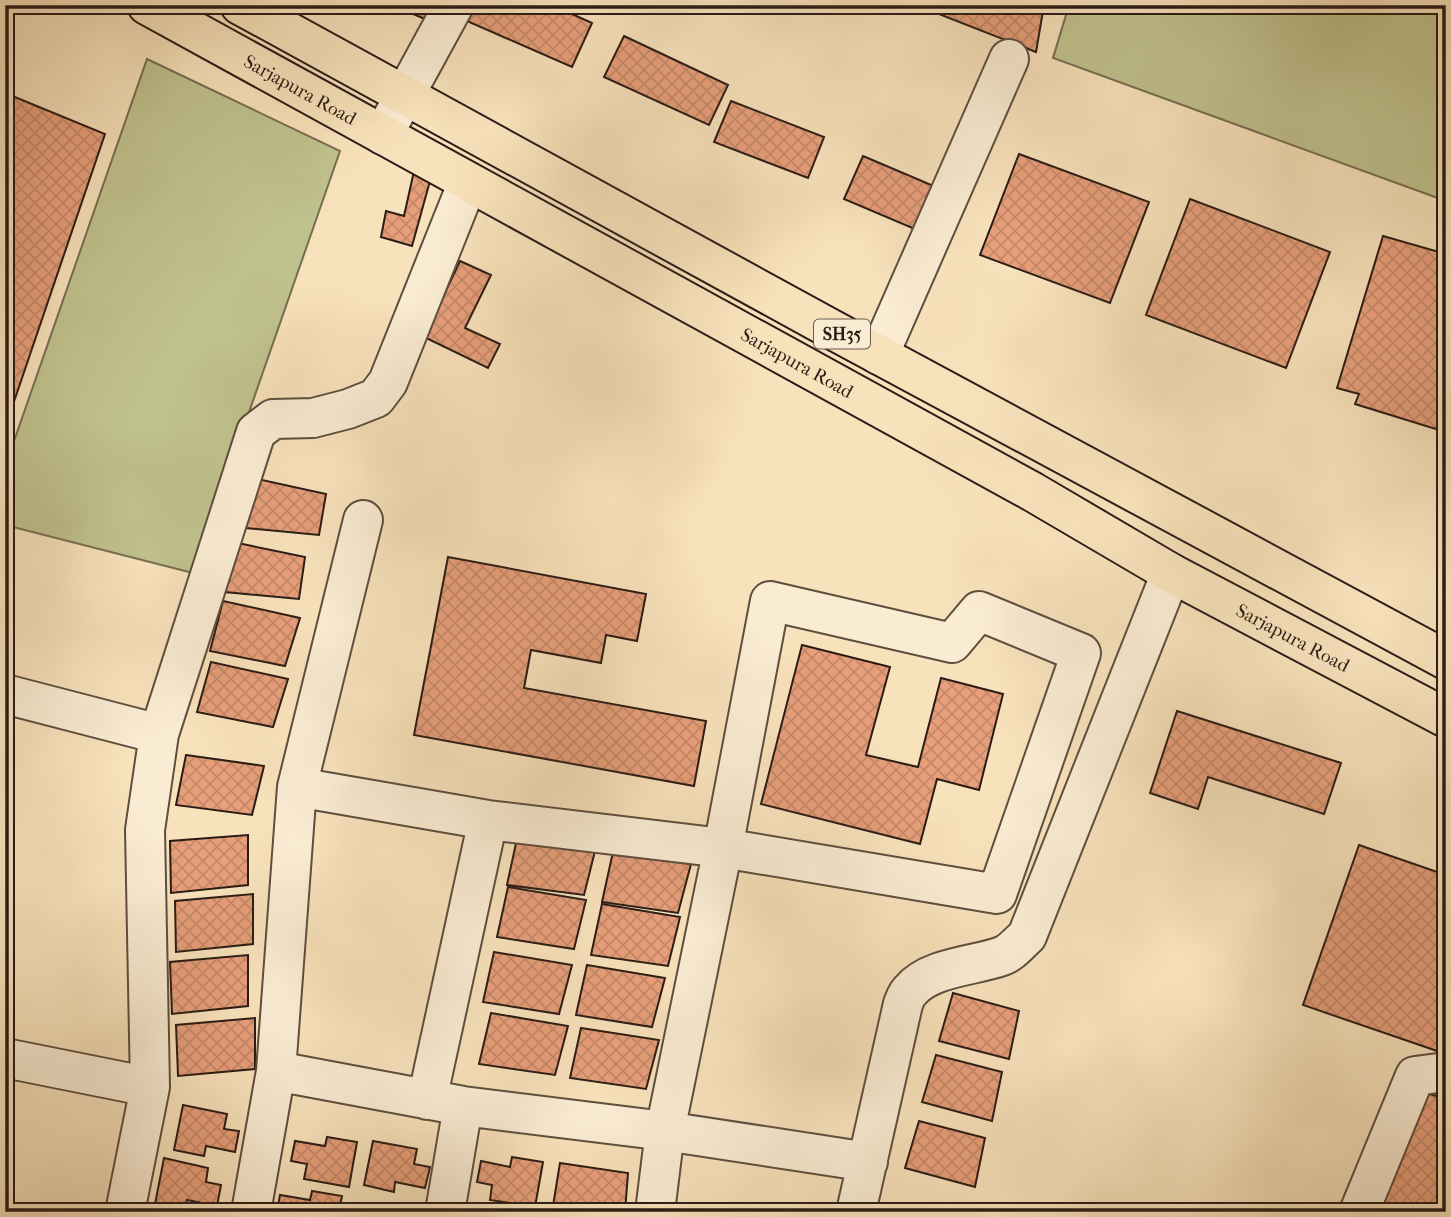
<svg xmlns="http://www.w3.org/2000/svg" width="1451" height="1217" font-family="'IM FELL French Canon',serif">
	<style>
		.green { fill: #c0c28e; stroke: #756f52; stroke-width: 2 }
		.building { fill: url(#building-cross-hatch); stroke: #2a1c15; stroke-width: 2 }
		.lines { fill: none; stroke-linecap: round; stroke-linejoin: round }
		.minor-casing { stroke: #5e4e3f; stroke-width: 42 }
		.major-casing { stroke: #2a1c15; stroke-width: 42 }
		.minor { stroke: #faecd3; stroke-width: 38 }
		.major { stroke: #f8e2bc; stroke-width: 38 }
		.labels { text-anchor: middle; stroke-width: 5; stroke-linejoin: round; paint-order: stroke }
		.shield { fill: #faecd3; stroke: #685a4e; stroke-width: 2 }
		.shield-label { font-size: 18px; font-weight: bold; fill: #2a1c15 }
		.street-label { font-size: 19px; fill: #2a1c15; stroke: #faecd3 }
	</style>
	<defs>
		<pattern id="building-cross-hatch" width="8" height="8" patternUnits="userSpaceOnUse" patternTransform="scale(1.75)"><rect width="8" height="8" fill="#e79f7a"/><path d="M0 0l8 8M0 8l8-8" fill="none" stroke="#c68869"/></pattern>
	</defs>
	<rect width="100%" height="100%" fill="#f8e2bc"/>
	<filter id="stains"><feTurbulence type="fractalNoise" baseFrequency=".00286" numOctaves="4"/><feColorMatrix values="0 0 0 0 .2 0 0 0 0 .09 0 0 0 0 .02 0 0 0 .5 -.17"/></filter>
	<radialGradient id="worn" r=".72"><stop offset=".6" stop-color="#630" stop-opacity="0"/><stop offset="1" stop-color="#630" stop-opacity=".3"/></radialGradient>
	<!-- green -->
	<path class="green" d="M 1069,5 L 1446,5 L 1446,201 L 1053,58 Z
		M 147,59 L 340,151 L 193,573 L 5,525 L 5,467 Z"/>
	<!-- building -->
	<path class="building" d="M 392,5 L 442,5 L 434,23 Z
		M 474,5 L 552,5 L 592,23 L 572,67 L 467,21 Z
		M 916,5 L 1044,5 L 1036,52 Z
		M 624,36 L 728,85 L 709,125 L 604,77 Z
		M 5,93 L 105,134 L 5,428 Z
		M 731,101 L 824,137 L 808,178 L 714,142 Z
		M 1019,154 L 1149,202 L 1110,303 L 980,255 Z
		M 863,156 L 936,187 L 917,230 L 844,199 Z
		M 414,171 L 430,181 L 412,246 L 381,237 L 386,211 L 404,216 Z
		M 1190,199 L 1330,252 L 1286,368 L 1146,315 Z
		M 1383,236 L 1446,254 L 1446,409 L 1439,430 L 1355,404 L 1359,394 L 1337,388 Z
		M 460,261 L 491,275 L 465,328 L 500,344 L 488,368 L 424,337 Z
		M 248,477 L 326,494 L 319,535 L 246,528 Z
		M 228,541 L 305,557 L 299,599 L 225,592 Z
		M 448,557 L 646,594 L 637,641 L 606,635 L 601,663 L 531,650 L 524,688 L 706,721 L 694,786 L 414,735 Z
		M 223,601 L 300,618 L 285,666 L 210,651 Z
		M 802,645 L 890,667 L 866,755 L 918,767 L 941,678 L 1003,694 L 979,790 L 937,779 L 920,844 L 761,804 Z
		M 211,662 L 288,679 L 273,727 L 197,712 Z
		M 1177,711 L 1341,763 L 1324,814 L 1208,777 L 1198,809 L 1150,793 Z
		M 186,755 L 264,766 L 252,815 L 176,805 Z
		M 518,834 L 596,847 L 584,895 L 507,885 Z
		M 248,835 L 248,885 L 171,893 L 170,841 Z
		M 1359,845 L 1446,875 L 1446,1054 L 1303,1005 Z
		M 613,852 L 691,864 L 678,913 L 602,902 Z
		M 508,887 L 586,900 L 574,949 L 497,937 Z
		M 253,894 L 253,944 L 176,952 L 175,901 Z
		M 602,904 L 680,917 L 668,966 L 591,955 Z
		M 494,952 L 572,965 L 559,1014 L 483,1002 Z
		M 248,955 L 248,1006 L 172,1014 L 170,962 Z
		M 587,965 L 665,978 L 652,1027 L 576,1015 Z
		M 953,993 L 1019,1011 L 1009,1059 L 939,1041 Z
		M 491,1013 L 568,1026 L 555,1075 L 479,1064 Z
		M 255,1018 L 255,1069 L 178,1076 L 176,1025 Z
		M 581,1028 L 659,1040 L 646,1089 L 570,1078 Z
		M 936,1055 L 1002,1072 L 992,1121 L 922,1102 Z
		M 1420,1091 L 1446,1099 L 1446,1212 L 1381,1212 Z
		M 183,1105 L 227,1114 L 224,1129 L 239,1131 L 235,1152 L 206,1146 L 204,1156 L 174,1150 Z
		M 919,1121 L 985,1138 L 975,1187 L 905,1168 Z
		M 327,1137 L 357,1142 L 349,1187 L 304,1179 L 307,1164 L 291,1161 L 295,1141 L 325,1146 Z
		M 373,1141 L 417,1149 L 414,1164 L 430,1167 L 425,1188 L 395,1182 L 394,1192 L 364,1185 Z
		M 512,1157 L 543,1162 L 535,1207 L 490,1200 L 492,1185 L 477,1182 L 481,1161 L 510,1167 Z
		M 164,1158 L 208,1168 L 206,1182 L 221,1185 L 217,1206 L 187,1200 L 185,1210 L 155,1204 Z
		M 560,1163 L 628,1173 L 625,1212 L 552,1212 Z
		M 312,1191 L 342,1196 L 339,1212 L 277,1212 L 280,1195 L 310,1200 Z
		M 358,1204 L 399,1212 L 356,1212 Z
		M 896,1204 L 924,1212 L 894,1212 Z"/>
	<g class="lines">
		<defs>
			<path id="minor" d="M 383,135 L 454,5
				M 879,355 L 1009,59
				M 770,601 L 952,643 L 979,611 L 1081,653 L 997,894 L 723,848 Z
				M 5,694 L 159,734
				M 297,787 L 488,820 L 723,848 L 665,1131 L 655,1212
				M 5,1058 L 150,1087
				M 276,1071 L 463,1106 L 665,1131 L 868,1162
				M 427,1100 L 488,820
				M 125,1212 L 150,1087 L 145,830 L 159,734 L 256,432 L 273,419 L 313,418 L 348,409 L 376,398 L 388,382 L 468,182
				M 251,1212 L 276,1071 L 297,787 L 363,520
				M 445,1212 L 463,1106
				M 856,1212 L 903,1004 C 905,999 907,993 911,990 C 930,967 975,966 1002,956 C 1011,953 1019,943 1027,936 L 1171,573
				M 1359,1212 L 1415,1076 L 1446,1072"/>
			<g id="major">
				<path id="s1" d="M 147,5 L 1033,492 L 1171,573 L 1446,718"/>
				<path d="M 240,5 L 833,330 L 1446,660"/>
			</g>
		</defs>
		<!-- minor casing -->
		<use href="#minor" class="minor-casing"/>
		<!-- major casing -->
		<use href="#major" class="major-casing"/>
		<!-- minor -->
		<use href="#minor" class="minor"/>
		<!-- major -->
		<use href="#major" class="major"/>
	</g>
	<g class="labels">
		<!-- shield labels -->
		<rect class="shield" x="814" y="319.5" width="56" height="29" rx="5"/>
		<g class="shield-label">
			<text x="842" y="340">SH35</text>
		</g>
		<!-- street labels -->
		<g class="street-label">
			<text dy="7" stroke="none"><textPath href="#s1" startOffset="175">Sarjapura Road</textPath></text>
			<text dy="7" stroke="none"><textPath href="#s1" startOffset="742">Sarjapura Road</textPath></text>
			<text dy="7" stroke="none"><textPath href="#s1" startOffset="1309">Sarjapura Road</textPath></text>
		</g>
	</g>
	<!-- margin -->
	<rect width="1451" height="1217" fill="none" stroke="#f8e2bc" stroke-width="28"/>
	<rect x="7" y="7" width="1437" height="1203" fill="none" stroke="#2a1c15" stroke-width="3.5"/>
	<rect x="14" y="14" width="1423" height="1189" fill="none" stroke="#2a1c15" stroke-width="2"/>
	<rect width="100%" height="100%" filter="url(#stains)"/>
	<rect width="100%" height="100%" fill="url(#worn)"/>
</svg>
